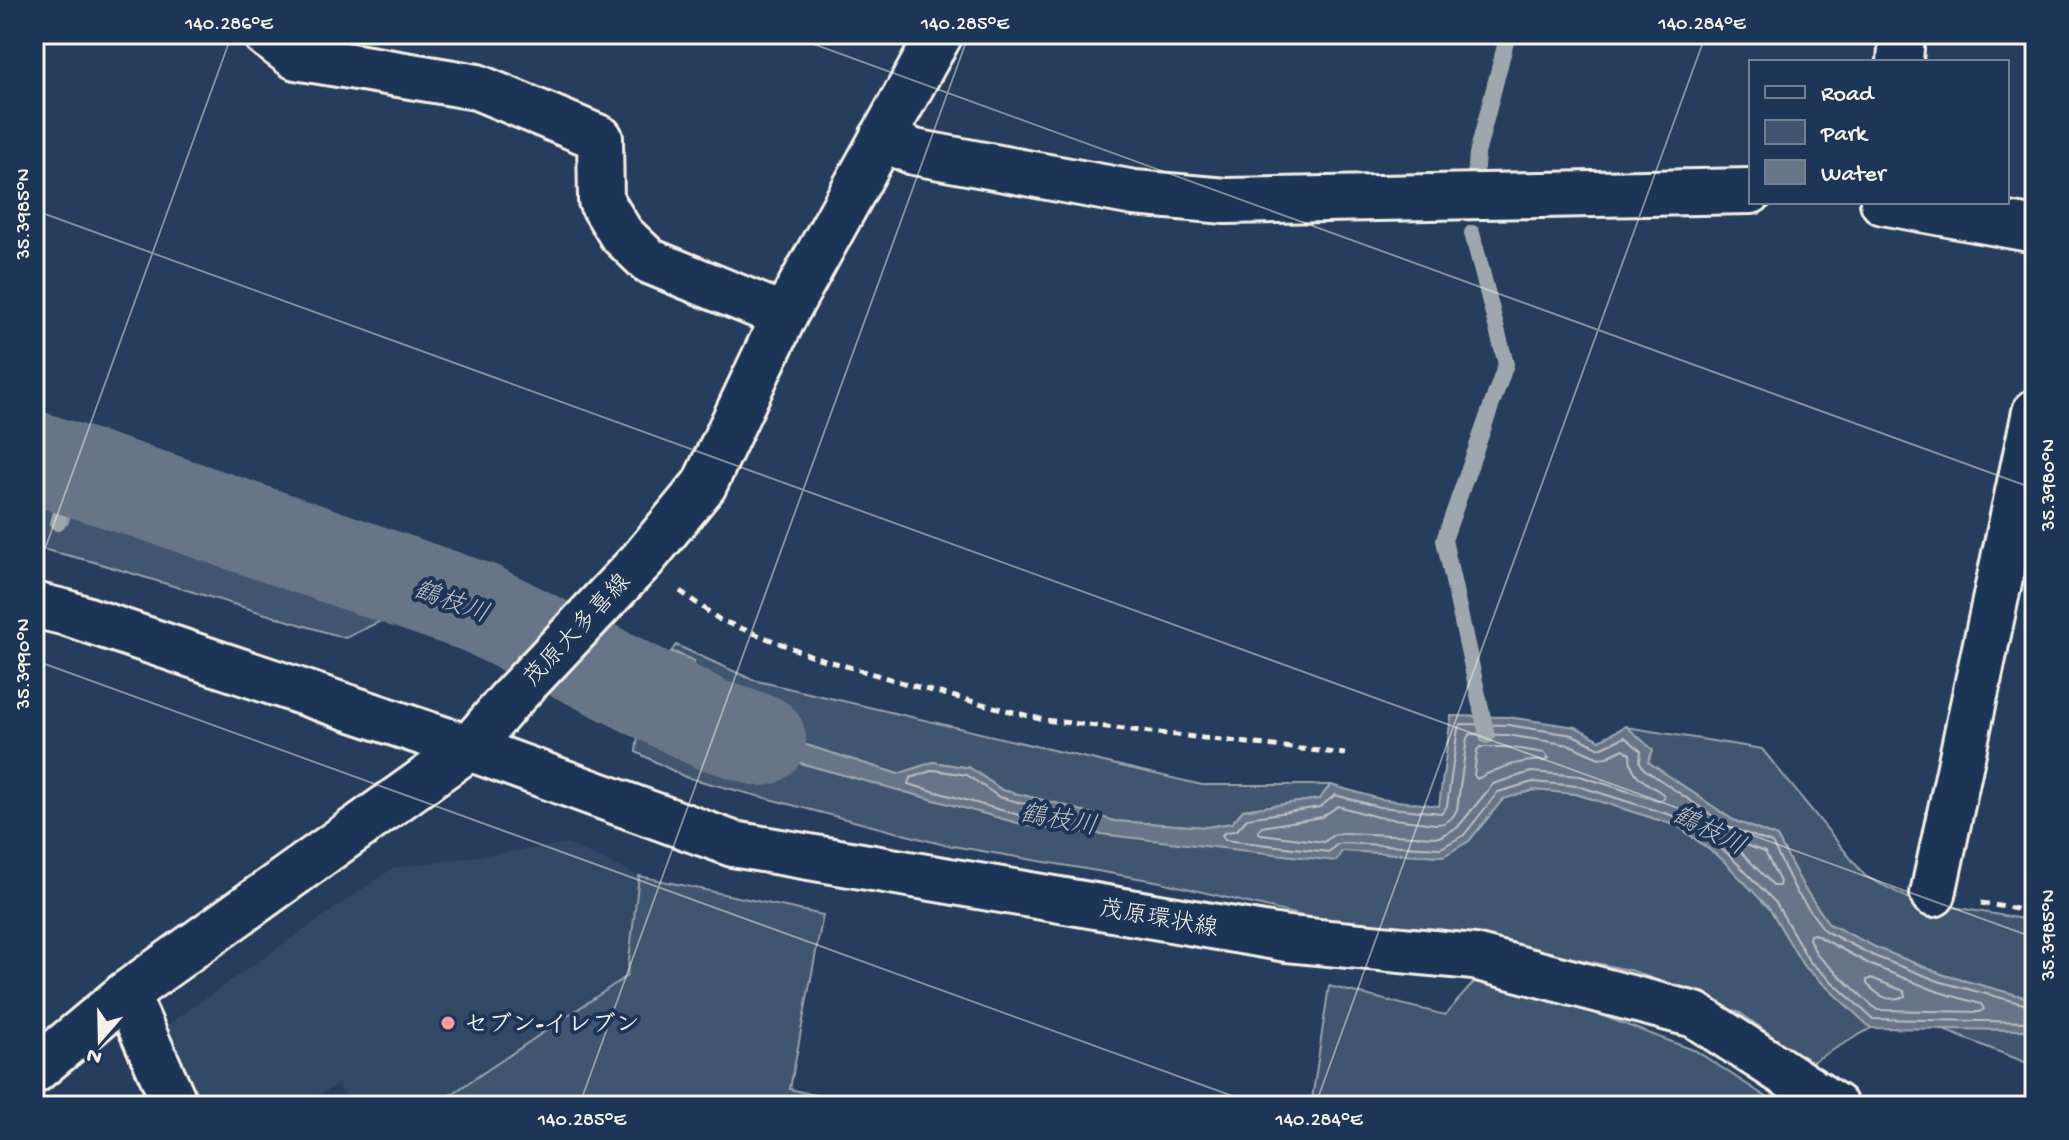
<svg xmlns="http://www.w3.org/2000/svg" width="2069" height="1140" font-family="'Gochi Hand','Klee One',sans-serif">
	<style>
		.built { fill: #334966 }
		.green { fill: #40546f; stroke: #9aa2ac; stroke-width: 2 }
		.water { fill: #677588; stroke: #9fa7ae; stroke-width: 2 }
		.pier { fill: #263d5d }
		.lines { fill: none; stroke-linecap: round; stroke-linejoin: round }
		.shore { stroke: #bcbfc2; stroke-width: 2 }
		.stream { stroke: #9fa7ae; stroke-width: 16 }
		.river { stroke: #677588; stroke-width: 92 }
		.minor-casing { stroke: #f4f1e8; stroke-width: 50 }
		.major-casing { stroke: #f4f1e8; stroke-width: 50 }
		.path { stroke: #f4f1e8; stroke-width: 5; stroke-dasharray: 8 6; stroke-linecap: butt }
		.minor { stroke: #1d3557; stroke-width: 44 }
		.major { stroke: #1d3557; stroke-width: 44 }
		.ticks { fill: none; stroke: #f4f1e8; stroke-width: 2; stroke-opacity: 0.45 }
		.poi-dot { fill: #ff9aa2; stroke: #1d3557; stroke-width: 3 }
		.labels { text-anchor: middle; stroke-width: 8; stroke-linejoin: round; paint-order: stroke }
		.street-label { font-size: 24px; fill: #f4f1e8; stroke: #1d3557 }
		.poi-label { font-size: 24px; font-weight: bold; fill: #f4f1e8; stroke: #1d3557; text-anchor: start }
		.water-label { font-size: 26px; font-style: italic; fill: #bcbfc2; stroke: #1d3557 }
		.neatline { fill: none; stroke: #f4f1e8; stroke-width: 3 }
		.ticks-label { font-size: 20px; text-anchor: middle; fill: #f4f1e8 }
	</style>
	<rect width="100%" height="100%" fill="#263d5d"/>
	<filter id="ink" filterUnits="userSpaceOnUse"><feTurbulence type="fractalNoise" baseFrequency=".0125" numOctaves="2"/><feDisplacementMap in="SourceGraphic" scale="16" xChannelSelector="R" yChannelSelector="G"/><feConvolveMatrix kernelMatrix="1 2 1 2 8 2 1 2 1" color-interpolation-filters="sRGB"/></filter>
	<g filter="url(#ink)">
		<!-- built -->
		<path class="built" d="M 567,844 L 639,876 L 627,976 L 434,1106 L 351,1106 L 338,1085 L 298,1106 L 191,1106 L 164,1027 L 393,868 Z"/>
		<!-- green -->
		<path class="green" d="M 34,475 L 66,486 L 53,520 L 67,524 L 79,491 L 206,534 L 395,588 L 424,600 L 417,609 L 385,619 L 345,638 L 94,562 L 34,547 Z
			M 676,645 L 753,680 L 1202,785 L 1331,785 L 1319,799 L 1243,810 L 1232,823 L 1207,827 L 1114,821 L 1063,805 L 1002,790 L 970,768 L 933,762 L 898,774 L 746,726 L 709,708 L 688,678 L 694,661 L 671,651 Z
			M 640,719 L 1029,826 L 1341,851 L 1443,856 L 1469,841 L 1503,799 L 1534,790 L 1576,794 L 1678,826 L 1723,860 L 1770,909 L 1803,965 L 1871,1028 L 1810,1063 L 1740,1013 L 1633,971 L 1439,929 L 1328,922 L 1161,882 L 941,844 L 685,777 L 636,752 Z
			M 1626,727 L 1762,749 L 1865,876 L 1912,900 L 2035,921 L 2035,1000 L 1944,975 L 1877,948 L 1829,924 L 1804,888 L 1777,837 L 1733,820 L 1647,761 L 1653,750 Z
			M 639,876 L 823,915 L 790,1089 L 858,1106 L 434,1106 L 627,976 Z
			M 1476,980 L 1528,988 L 1696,1051 L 1780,1106 L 1311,1106 L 1329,986 L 1445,1015 Z
			M 1941,1029 L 2035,1030 L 2035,1066 Z"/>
		<!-- water -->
		<path class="water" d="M 671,651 L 694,661 L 688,678 L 709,708 L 746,726 L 898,774 L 933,762 L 970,768 L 1002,790 L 1063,805 L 1114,821 L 1207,827 L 1232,823 L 1243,810 L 1319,799 L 1331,785 L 1380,799 L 1439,806 L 1451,716 L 1508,717 L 1576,727 L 1600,740 L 1626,726 L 1653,750 L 1648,762 L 1733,820 L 1777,837 L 1804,888 L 1829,924 L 1877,948 L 1944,975 L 2035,1000 L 2035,1030 L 1871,1028 L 1803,965 L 1770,909 L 1723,860 L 1678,826 L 1576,794 L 1534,790 L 1503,799 L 1469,841 L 1443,856 L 1342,851 L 1336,861 L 1029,826 L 640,719 L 646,678 Z"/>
		<!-- pier -->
		<path class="pier" d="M 671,647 L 673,648 L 646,678 L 638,723 L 636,719 L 642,677 Z"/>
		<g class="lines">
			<!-- shore -->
			<path class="shore" d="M 675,662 L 682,666 L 681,682 L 702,713 L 735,730 L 736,733 L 735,736 L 731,737 L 650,714 L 654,682 L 671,663 Z
				M 669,683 L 686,707 L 685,713 L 668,710 L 661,706 L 663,687 Z
				M 1470,734 L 1507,735 L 1570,745 L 1599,758 L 1607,757 L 1624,749 L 1630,754 C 1630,777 1646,782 1663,794 L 1664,798 L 1659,801 L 1580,776 L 1531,772 L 1493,784 L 1458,827 L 1439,837 L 1343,833 L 1333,835 L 1324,842 L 1261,834 L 1258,832 L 1261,827 L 1322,817 L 1338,806 L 1377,817 L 1436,824 C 1446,824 1453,819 1457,809 L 1467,738 Z
				M 1480,747 L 1506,747 L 1545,753 L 1549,758 L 1545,761 C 1521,759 1498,768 1477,779 L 1474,775 L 1477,750 Z
				M 934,770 L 967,775 L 999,797 L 1064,814 L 1067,819 L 1063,822 L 1030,818 L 908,784 L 910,778 Z
				M 1740,843 L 1765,852 L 1780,882 L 1779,886 L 1774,886 L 1738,849 L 1737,846 Z
				M 1814,934 L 1871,965 L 1939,992 L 1981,1004 L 1984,1009 L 1980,1012 L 1877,1010 L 1817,955 L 1809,939 L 1810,935 Z
				M 1871,978 L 1904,991 L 1905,996 C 1888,1003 1879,996 1867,984 L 1867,980 Z
				M 2035,1007 L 1941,982 L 1874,956 L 1825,931 L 1797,893 L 1772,843 L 1729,827 L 1644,769 L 1640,762 L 1641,751 L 1625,737 L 1600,748 L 1573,735 L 1508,725 L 1461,724 L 1458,728 L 1447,806 L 1442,813 L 1379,807 L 1335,795 L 1320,807 L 1248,818 L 1237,830 L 1224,833 L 1222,835 L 1225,840 L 1329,852 L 1337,844 L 1343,843 L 1441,848 L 1464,835 L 1498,792 L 1533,782 L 1578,786 L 1680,818 L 1728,854 L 1776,903 L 1809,961 L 1873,1019 L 2035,1022"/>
			<!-- stream -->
			<path class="stream" d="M 1475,178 L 1477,154 L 1508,34
				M 1472,233 L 1506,364 L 1444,540 L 1487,736
				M 58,523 L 74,470"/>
			<!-- river -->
			<path class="river" d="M 34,457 L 184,506 L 479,608 L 710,724 L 760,740"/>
			<defs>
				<path id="minor" d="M 265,34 L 296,57 L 477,87 L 600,138 L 601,201 L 621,234 L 649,261 L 784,316
					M 1900,62 L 1902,34
					M 882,138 L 914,152 L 1134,193 L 1226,201 L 1751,191
					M 1883,202 L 2035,230
					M 1933,894 L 2035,412
					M 126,994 L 176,1106"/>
				<path id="major" d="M 34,605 L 67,613 L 469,748 L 733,844 L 1287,939 L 1474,957 L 1695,1015 L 1835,1106
					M 34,1071 L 126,994 L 469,748 L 508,702 L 643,559 L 704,485 L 784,316 L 940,34"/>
			</defs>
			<!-- minor casing -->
			<use href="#minor" class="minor-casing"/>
			<!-- major casing -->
			<use href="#major" class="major-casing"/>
			<!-- path -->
			<path class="path" d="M 680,591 L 720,620 L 815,657 L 921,688 L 1044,720 L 1345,754
				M 1981,903 L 2035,912"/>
			<!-- minor -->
			<use href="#minor" class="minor"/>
			<!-- major -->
			<use href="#major" class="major"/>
		</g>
	</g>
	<!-- ticks -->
	<path class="ticks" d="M 786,34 L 2035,489M 2022,34 L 2035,39M 34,210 L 2035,938M 34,579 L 232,34M 34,660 L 1260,1106M 579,1106 L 969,34M 1315,1106 L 1706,34"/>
	<!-- markers -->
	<circle class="poi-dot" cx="448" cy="1023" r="8"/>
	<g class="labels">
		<!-- street labels -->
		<g class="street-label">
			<text transform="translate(576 629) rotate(-47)" y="8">茂原大多喜線</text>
			<text transform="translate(1159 917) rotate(10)" y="8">茂原環状線</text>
		</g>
		<!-- poi labels -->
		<g class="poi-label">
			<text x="464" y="1031">セブン-イレブン</text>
		</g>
		<!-- water labels -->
		<g class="water-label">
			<text transform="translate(452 600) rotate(20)" y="9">鶴枝川</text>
			<text transform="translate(1059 818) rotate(10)" y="9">鶴枝川</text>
			<text transform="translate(1710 829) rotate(27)" y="9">鶴枝川</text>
		</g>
	</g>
	<!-- margin -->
	<rect width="2069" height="1140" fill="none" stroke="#1d3557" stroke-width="88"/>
	<!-- legend -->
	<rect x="1749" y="60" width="260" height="144" fill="#1d3557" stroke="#738091" stroke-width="2"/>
	<rect x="1765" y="86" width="40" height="12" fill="#1d3557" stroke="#738091" stroke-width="2"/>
	<text x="1821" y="100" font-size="24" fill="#f4f1e8">Road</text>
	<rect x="1765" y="120" width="40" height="24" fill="#40546f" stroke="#738091" stroke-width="2"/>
	<text x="1821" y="140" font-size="24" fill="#f4f1e8">Park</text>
	<rect x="1765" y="160" width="40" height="24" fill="#677588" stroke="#738091" stroke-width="2"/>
	<text x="1821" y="180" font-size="24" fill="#f4f1e8">Water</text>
	<!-- north arrow -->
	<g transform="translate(100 1040) rotate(200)" stroke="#1d3557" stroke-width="6" paint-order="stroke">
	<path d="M0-6L14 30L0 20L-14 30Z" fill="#f4f1e8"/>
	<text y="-12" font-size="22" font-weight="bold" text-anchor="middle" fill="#f4f1e8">N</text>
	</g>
	<rect x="44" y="44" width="1981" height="1052" class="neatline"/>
	<g class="ticks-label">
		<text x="229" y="29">140.286°E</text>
		<text x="965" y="29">140.285°E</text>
		<text x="1702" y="29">140.284°E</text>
		<text transform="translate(22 214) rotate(-90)" y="7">35.3985°N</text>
		<text transform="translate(2047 485) rotate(-90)" y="7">35.3980°N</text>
		<text transform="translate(22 664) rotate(-90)" y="7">35.3990°N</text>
		<text transform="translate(2047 935) rotate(-90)" y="7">35.3985°N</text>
		<text x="582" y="1125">140.285°E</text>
		<text x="1319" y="1125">140.284°E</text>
	</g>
</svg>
